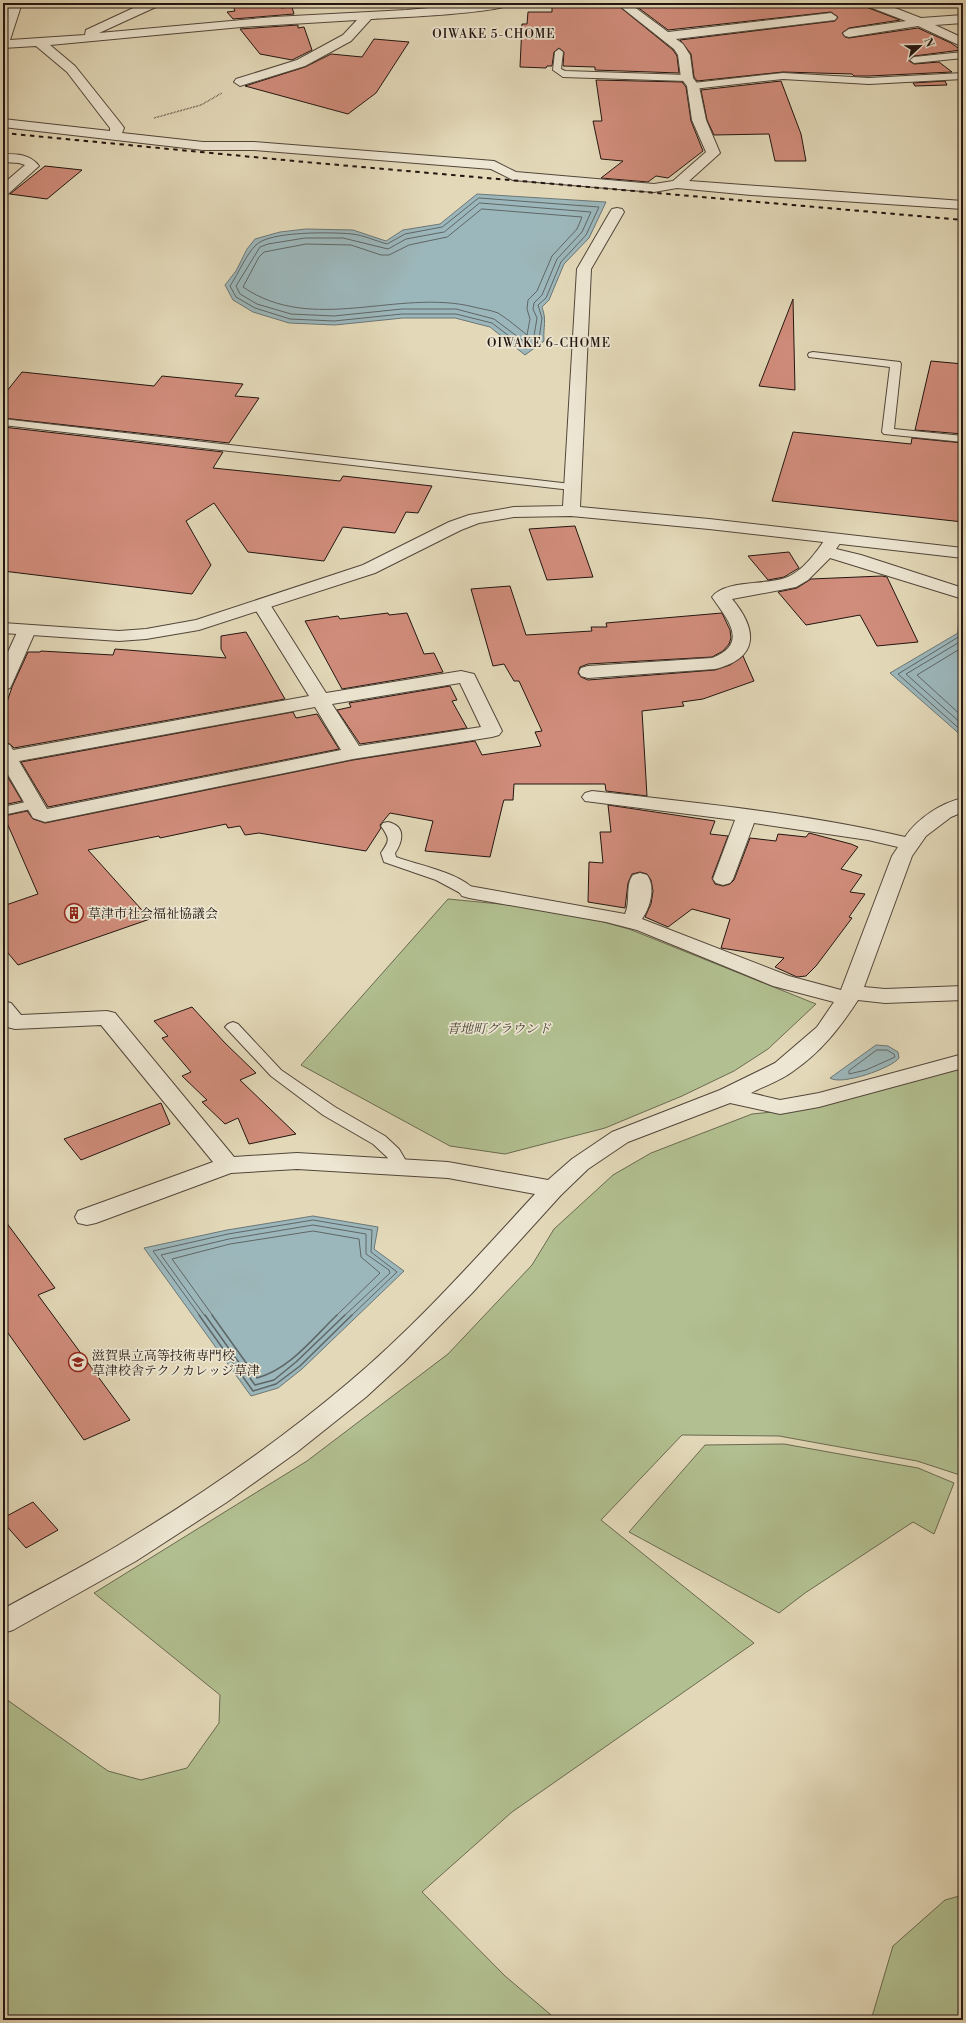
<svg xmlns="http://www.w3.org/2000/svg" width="966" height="2023" font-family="'Libre Bodoni','Noto Serif JP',serif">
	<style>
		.green { fill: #b2c091; stroke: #6a6a50 }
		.water { fill: #9cb7bb; stroke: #6b7677 }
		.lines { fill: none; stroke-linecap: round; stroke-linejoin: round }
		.shore-far1 { stroke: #5f6666; stroke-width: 1 }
		.shore { stroke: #5f6666; stroke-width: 1.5 }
		.building { fill: #d18d7c; stroke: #221510 }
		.service-casing { stroke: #52463a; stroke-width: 2 }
		.minor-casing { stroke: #52463a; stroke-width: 2 }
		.tertiary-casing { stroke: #52463a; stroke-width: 2 }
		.path { stroke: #221510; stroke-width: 1.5; stroke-dasharray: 0.5 1; stroke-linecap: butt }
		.service { fill: #ede6d2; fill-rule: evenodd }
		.minor { fill: #ede6d2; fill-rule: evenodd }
		.tertiary { fill: #ede6d2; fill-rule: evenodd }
		.rail { stroke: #221510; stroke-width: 2; stroke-dasharray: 4.5 4.5; stroke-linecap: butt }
		.labels { text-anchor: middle; stroke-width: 3.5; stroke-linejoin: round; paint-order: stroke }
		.far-neighbourhood-label { font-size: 12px; letter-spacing: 1px; fill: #221510; stroke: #ede6d2 }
		.poi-label { font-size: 13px; fill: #221510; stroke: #ede6d2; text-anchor: start }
		.park-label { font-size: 13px; font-style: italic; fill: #4d4837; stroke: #ede6d2 }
	</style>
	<rect width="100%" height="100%" fill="#e3d9b9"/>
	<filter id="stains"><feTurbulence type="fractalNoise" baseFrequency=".005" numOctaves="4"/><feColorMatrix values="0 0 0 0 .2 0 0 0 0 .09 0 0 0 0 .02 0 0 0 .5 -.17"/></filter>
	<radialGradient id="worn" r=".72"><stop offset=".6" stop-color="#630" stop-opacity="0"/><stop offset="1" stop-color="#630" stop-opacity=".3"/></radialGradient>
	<!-- green -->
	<path class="green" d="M 448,899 L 531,907 L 589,918 L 629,929 L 816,1004 L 768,1049 L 734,1071 L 682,1096 L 605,1128 L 505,1154 L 450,1146 L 301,1065 Z
		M 959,1065 L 963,1069 L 963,1476 L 917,1461 L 779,1436 L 682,1435 L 601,1520 L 754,1643 L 512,1812 L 422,1892 L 505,1976 L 557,2020 L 3,2020 L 3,1697 L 108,1771 L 141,1780 L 187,1768 L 219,1723 L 220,1695 L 94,1593 L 307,1461 L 448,1354 L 532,1265 L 554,1229 L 613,1175 L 651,1153 L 752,1114 L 783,1111 Z
		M 784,1444 L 918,1468 L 954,1483 L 934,1534 L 913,1522 L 805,1593 L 779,1613 L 629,1532 L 705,1445 Z
		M 963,1895 L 963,2020 L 871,2020 L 893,1946 L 945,1900 Z"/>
	<!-- water -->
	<path class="water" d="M 477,194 L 606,202 L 589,238 L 564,264 L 549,300 L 542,307 C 547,321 543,326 544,341 L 525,355 L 490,327 L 455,318 L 403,318 L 335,325 L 289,323 L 253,312 L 233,300 L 225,285 L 236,271 L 247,249 L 255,239 L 280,232 L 306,229 L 353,230 L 386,241 L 403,230 L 440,224 Z
		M 960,600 L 963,600 L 963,737 L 890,673 L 958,633 Z
		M 876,1045 L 888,1046 L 898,1052 L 899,1058 C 892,1068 841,1086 830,1078 Z
		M 313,1216 L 378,1227 L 374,1249 L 404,1271 L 302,1369 L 278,1388 L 251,1396 L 144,1248 L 227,1230 Z"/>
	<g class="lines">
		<!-- shore-far1 -->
		<path class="shore-far1" d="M 479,198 L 599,207 L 586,235 L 561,262 L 546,298 L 538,305 L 542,318 L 539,339 L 526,349 L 492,323 L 456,314 L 402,314 L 334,321 L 290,319 L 255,308 L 236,297 L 230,286 C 238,274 247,253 256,245 C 269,231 332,232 352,234 C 363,235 376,241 387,244 L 405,234 L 442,227 Z
			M 480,203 L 591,212 L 582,232 L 557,259 L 542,295 L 534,303 L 533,309 L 537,318 L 534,336 L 526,343 L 494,319 L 456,309 L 402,309 L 334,316 L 291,314 L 257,304 L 240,294 L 236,286 L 260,247 L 268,244 L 305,238 L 343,238 L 388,249 L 406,239 L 444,232 Z
			M 482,209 L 582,217 L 577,229 L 552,256 L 537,291 L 528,300 L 527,309 L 530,319 L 527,335 C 518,328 508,319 498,313 C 491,310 481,309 474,307 C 398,288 313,335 243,287 L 259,257 L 264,252 L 306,244 L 351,245 L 381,255 L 389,255 L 409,245 L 447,237 Z
			M 963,613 L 960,636 L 898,674 L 963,732
			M 963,640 L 906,674 L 963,725
			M 963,647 L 917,675 L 963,717
			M 877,1050 L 887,1050 L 894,1054 L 895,1057 L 866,1070 L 849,1074 L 849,1071 Z
			M 200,1316 L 153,1251 L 228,1234 L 313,1220 L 372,1230 L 371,1252 L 397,1272 L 351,1316
			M 205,1316 L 161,1255 L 229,1239 L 313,1225 L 366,1234 L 366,1254 L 389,1270 L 390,1273 L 344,1316
			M 213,1316 L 172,1259 L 230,1244 L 313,1231 L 359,1239 L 361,1257 L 380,1273 L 336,1316"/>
		<!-- shore -->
		<path class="shore" d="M 199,1315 L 253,1391 L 276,1384 L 300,1366 L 352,1315
			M 205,1315 L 255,1385 L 274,1380 L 296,1362 L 345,1315
			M 212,1315 L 257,1378 C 290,1369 313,1338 337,1315"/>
	</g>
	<!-- building -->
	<path class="building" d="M 232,3 L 280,3 L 281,8 L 292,7 L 294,14 L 233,19 L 227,12 L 235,11 Z
		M 552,3 L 615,3 L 673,50 L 677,56 L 679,73 L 595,70 L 595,67 L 563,66 L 564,52 L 559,48 L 554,52 L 552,66 L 547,66 L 546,68 L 520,67 L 522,24 L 527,24 L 528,12 L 552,12 Z
		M 632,3 L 864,3 L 866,7 L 900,20 L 849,28 L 842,33 L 845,37 L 849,38 L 918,28 L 951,43 L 961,50 L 914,56 L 908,60 L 914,64 L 939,62 L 952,72 L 869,76 L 854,76 L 852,74 L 783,72 L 697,81 L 694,77 L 691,54 L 680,40 L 835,21 L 838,17 L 831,12 L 668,30 Z
		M 298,25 L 298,28 L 304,27 L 312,50 L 292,60 L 260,54 L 240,29 Z
		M 374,39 L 409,42 L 376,93 L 348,114 L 245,86 L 305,67 L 331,54 L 362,57 Z
		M 596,80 L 682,82 L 686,87 L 691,121 L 703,151 L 668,178 L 656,176 L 648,182 L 601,178 L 623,161 L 601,159 L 593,121 L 602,121 Z
		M 781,81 L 801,134 L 806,161 L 775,161 L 769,134 L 714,135 L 707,120 L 701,90 Z
		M 945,81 L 947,85 L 915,86 L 913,83 Z
		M 45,166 L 82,170 L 47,199 L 10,194 Z
		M 793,299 L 795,390 L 759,386 Z
		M 931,361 L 963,364 L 963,434 L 915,430 Z
		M 22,372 L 154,386 L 162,376 L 243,384 L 235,396 L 259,398 L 229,443 L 3,418 L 3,396 Z
		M 3,427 L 223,452 L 213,468 L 340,481 L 343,476 L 432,486 L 418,513 L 406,512 L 395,533 L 343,527 L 324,561 L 248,552 L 214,503 L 186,521 L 211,565 L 192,594 L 3,571 Z
		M 793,432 L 911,444 L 912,438 L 963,443 L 963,522 L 772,501 Z
		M 575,526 L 593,577 L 547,580 L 529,529 Z
		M 789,552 L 799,568 L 784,577 L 768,580 L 748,556 Z
		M 882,576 L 887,577 L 918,642 L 877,646 L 860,615 L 806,625 L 778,592 L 797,588 L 811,579 Z
		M 510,586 L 526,635 L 592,631 L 591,627 L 607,627 L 606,623 L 722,613 L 730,630 L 731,638 L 729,644 L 723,651 L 712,657 L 588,664 L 580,667 L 578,673 L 581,677 L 588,680 L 715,670 L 730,665 L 743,656 L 754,681 L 703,699 L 682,702 L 684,706 L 642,711 L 647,796 L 606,791 L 605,784 L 514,784 L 513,800 L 504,800 L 503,803 L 490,857 L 425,851 L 433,821 L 390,813 L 380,825 L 381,828 L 366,851 L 259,833 L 245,835 L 240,826 L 228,828 L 226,824 L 160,838 L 159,836 L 88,850 L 150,919 L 18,965 L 3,947 L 3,906 L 38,894 L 4,816 L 27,811 L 33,819 L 45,823 L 353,760 L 475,741 L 482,755 L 541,746 L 535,732 L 542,731 L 519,681 L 514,681 L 504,664 L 493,666 L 471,589 Z
		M 388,613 L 389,615 L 407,613 L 424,654 L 434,653 L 443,672 L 342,689 L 305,621 L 338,616 L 340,619 Z
		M 246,632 L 285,699 L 14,748 L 10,744 L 3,742 L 3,714 L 12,687 L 28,652 L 40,652 L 41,651 L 113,655 L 115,649 L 226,658 L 221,649 L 221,636 Z
		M 450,686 L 457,700 L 452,701 L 467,728 L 360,744 L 337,710 L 351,707 L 349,703 Z
		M 293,712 L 296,718 L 317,714 L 339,749 L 48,807 L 21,762 Z
		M 3,769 L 22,801 L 3,805 Z
		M 608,805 L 715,821 L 710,834 L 728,836 L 712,878 L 715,884 L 723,886 L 730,884 L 734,880 L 750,838 L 776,841 L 778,834 L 806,837 L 809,833 L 851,844 L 858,847 L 841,869 L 862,875 L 850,892 L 865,894 L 849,917 L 852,918 L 816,966 L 806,976 L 797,977 L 775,967 L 784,958 L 721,948 L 730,919 L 692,909 L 668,927 L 645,917 L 651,904 L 653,891 L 651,880 L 647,874 L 640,872 L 632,874 L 628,883 L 625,908 L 588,902 L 589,862 L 603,863 L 600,832 L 611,832 Z
		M 192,1007 L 225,1043 L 256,1073 L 240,1080 L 296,1134 L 249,1144 L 238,1118 L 225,1124 L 202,1102 L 207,1100 L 182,1076 L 191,1072 L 162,1038 L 168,1036 L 154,1021 Z
		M 161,1103 L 170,1124 L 81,1160 L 64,1139 Z
		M 3,1218 L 55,1288 L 38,1295 L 130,1420 L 84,1440 L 3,1326 Z
		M 33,1502 L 58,1530 L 26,1548 L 3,1522 L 3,1518 Z"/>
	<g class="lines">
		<defs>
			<path id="service" d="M 559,49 L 563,52 L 561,69 L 565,71 L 687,75 L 691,78 L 687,81 L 563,77 L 553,70 L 555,52 Z
				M 963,52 L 963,58 L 914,63 L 910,60 L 914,57 Z
				M 783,73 L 869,78 L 963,73 L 963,79 L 869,84 L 783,79 L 693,89 L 689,86 L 693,83 Z
				M 813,352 L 900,362 L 901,364 L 894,429 L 963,436 L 963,442 L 884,434 L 882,432 L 890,367 L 809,357 L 808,355 L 809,353 Z
				M 3,419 L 571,484 L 577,487 L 571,490 L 3,425 Z
				M 35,800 L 40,801 L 42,804 L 40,807 L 3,815 L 3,807 Z
				M 388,822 C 406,826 403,841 395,853 L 396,857 C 417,865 463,873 476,892 L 474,895 L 464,895 L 436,880 L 384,862 L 381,853 C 390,840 390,839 381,826 L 383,823 Z
				M 233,1022 L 238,1024 L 281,1070 L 335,1107 L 385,1136 L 399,1149 L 409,1166 L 407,1170 L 401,1171 L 395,1170 L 387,1157 L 373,1144 L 323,1115 L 271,1076 L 228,1030 L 225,1027 L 228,1024 Z"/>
			<path id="minor" d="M 10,3 L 22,3 L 10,40 L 85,35 L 86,30 L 144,3 L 160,3 L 158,6 L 99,33 L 274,17 L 407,10 L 483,3 L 513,3 C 506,13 390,18 371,19 L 351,41 L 305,66 L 240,86 L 234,82 L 236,79 L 297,60 L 343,35 L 357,20 L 241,27 L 50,45 L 75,66 L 122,125 L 124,128 L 122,133 L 203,142 L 254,142 L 494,161 L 516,172 L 654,184 L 673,181 L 706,152 L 692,120 L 687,86 L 681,78 L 678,55 L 674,49 L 616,3 L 629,3 L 668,32 L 831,13 L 837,17 L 835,20 L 676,39 L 683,44 L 690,55 L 693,78 L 699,86 L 706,120 L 720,153 L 689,181 L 963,201 L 963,209 L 751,195 L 677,188 L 654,192 L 513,180 L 491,169 L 254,150 L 203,150 L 3,127 L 3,119 L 110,131 L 110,128 L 67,72 L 36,46 L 3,48 L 3,24 Z
				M 865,3 L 882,3 L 921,18 L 963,15 L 963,23 L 935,25 L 963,38 L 963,47 L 918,26 L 849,37 L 845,36 L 843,33 L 849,29 L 906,21 L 867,6 Z
				M 3,154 C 17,154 30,154 39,166 L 8,194 L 3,195 L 3,184 L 25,165 L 19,163 L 3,162 Z
				M 834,534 L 840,535 L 843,539 L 836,549 L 861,555 L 963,588 L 963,599 L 830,558 L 808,580 L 796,587 L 732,599 C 758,630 759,658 715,669 L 588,678 L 581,676 L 579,672 L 581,668 L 588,666 L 712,658 C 750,643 727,619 712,597 C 724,580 766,585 785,578 C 803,572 818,550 828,535 Z
				M 262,601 L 268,602 L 271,606 L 326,693 L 461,671 L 474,674 L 476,678 L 502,731 L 499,735 L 492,737 L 353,759 L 45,822 L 33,818 L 3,766 L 3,743 L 10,745 L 13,750 L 309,696 L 253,606 L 256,602 ZM 460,683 L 481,727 L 359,746 L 332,704 ZM 315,707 L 341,750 L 47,809 L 19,761 Z
				M 27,625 L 33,626 L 36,630 L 12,684 L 10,688 L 3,690 L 3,663 L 18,630 L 21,626 Z
				M 592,791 C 697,803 803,813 905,837 C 918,818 941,803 963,798 L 963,812 L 951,817 L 926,836 L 912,856 L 864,987 L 885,989 L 963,986 L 963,1000 L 885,1003 L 858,1000 C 839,1029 821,1052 792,1072 C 780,1081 764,1086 751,1093 L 780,1100 L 819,1093 L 963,1054 L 963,1068 L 819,1107 L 780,1114 L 730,1103 L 628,1142 L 588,1169 L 561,1195 L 473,1292 L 404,1362 L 366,1397 L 297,1452 L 227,1502 L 136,1561 L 13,1630 L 3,1633 L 3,1609 C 41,1588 80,1568 117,1546 C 197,1498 276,1444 348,1383 C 416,1326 475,1259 535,1194 L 448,1178 L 297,1169 L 231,1173 L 96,1223 L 87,1225 L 78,1223 L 75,1217 L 78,1211 L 213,1162 L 101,1025 L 15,1029 L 7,1027 L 3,1022 L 3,1001 L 11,1003 L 21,1015 L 107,1011 L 115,1013 L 234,1157 L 297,1153 L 448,1162 L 548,1180 L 572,1159 L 612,1132 L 720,1090 L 775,1063 L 817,1027 L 834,1002 L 773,986 L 637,930 L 606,922 L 469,898 L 462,896 L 459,892 L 462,888 L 469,886 L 625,914 C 631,902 625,885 633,875 L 640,873 L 647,875 C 656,887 650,908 642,919 L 789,976 L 841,990 L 892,856 L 898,847 L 868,840 L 754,823 L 733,879 L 730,883 L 723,885 L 716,883 L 713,879 L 735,820 L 585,801 L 582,797 L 585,793 Z"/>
			<path id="tertiary" d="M 617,208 L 622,209 L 624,212 L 591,269 L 580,507 L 709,519 L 963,548 L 963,558 L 709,529 L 571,516 L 514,517 L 479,523 L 461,530 L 375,573 L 199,630 L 146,639 L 119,641 L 3,633 L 3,623 L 119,631 L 146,629 L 196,620 L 363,565 L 449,522 L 469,515 L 514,507 L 563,506 L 577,269 L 610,212 L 612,209 Z"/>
		</defs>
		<!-- service casing -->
		<use href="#service" class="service-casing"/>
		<!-- minor casing -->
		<use href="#minor" class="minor-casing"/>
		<!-- tertiary casing -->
		<use href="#tertiary" class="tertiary-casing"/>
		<!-- path -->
		<path class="path" d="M 154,118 L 201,105 L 222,93"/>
		<!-- service -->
		<use href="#service" class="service"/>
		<!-- minor -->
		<use href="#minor" class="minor"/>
		<!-- tertiary -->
		<use href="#tertiary" class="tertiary"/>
		<!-- rail -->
		<path class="rail" d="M 3,133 L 305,162 L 963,220"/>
	</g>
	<!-- icons -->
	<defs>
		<symbol id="building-ring" viewBox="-11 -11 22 22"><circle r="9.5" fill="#ede6d2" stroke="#8f2418" stroke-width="1.5"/><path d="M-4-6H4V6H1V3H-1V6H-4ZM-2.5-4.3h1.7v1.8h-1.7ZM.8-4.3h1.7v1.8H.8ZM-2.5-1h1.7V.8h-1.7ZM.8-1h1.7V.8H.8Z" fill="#8f2418"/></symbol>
		<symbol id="university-ring" viewBox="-11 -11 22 22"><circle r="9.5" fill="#ede6d2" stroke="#8f2418" stroke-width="1.5"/><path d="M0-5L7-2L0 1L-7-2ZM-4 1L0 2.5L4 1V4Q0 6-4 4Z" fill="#8f2418"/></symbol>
	</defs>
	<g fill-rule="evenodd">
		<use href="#building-ring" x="63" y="902" width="22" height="22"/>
		<use href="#university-ring" x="67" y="1351" width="22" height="22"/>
	</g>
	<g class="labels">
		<!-- far-neighbourhood labels -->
		<g class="far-neighbourhood-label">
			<text x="494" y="38">OIWAKE 5-CHOME</text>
			<text x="549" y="347">OIWAKE 6-CHOME</text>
		</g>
		<!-- poi labels -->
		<g class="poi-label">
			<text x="88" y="918">草津市社会福祉協議会</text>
			<text x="92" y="1360">滋賀県立高等技術専門校<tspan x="92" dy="15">草津校舎テクノカレッジ草津</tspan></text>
		</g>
		<!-- park labels -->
		<g class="park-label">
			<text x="499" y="1033">青地町グラウンド</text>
		</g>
	</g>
	<!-- margin -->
	<rect width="966" height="2023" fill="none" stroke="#e3d9b9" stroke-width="16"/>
	<rect x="4" y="4" width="958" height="2015" fill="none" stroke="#221510" stroke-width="2"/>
	<rect x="8" y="8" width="950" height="2007" fill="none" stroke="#221510"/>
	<!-- north arrow -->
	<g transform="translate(920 46) rotate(68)" stroke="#ede6d2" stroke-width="3" paint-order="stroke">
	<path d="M0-3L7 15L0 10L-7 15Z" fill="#221510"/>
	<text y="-6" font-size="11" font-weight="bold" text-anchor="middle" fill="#221510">N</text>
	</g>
	<rect width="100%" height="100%" filter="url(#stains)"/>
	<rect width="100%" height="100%" fill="url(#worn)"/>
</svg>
